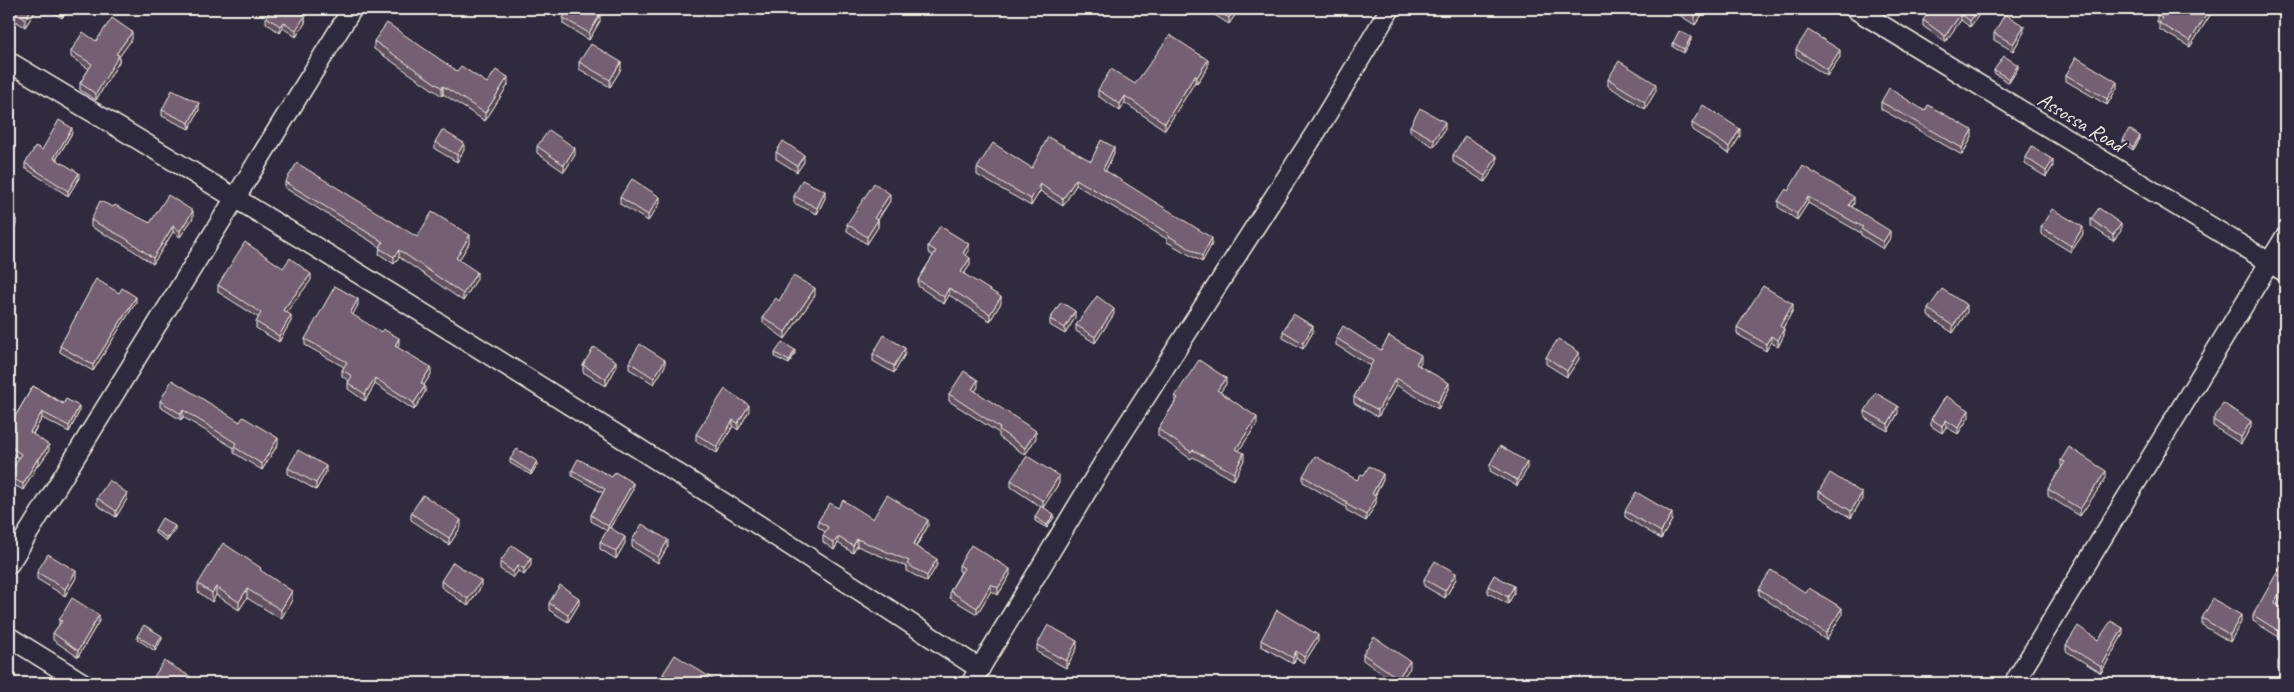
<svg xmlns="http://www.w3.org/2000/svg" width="2294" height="692" font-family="Caveat,sans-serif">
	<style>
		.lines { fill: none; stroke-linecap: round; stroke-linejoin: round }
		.minor-casing { stroke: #f4f1e8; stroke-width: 22 }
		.minor { stroke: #2f2a3d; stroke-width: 19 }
		.wall { fill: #645162; stroke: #f4f1e8 }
		.shaded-wall { fill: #514250; stroke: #f4f1e8 }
		.building { fill: #745e72; stroke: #f4f1e8 }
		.labels { text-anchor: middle; stroke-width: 4.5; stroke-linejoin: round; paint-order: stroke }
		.street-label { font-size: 21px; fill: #f4f1e8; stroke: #2f2a3d }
	</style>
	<rect width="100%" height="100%" fill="#2f2a3d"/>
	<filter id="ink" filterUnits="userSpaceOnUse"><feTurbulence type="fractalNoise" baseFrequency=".02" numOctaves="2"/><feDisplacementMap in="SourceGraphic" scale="10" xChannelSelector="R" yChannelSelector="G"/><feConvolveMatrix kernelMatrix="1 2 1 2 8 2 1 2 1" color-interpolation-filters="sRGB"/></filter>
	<g filter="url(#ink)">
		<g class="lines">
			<defs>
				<path id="minor" d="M 1855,9 L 2285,272
					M 9,62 C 337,257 661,459 980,669
					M 9,564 L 352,9
					M 9,637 L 83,683
					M 971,683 L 1112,449 L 1316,132 L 1390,9
					M 2014,683 L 2285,237"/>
			</defs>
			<!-- minor casing -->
			<use href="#minor" class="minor-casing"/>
			<!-- minor -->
			<use href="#minor" class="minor"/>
		</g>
		<!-- wall -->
		<path class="wall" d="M 9,9 L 37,9 L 25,27 L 9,17 Z
			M 47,9 L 68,9 L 62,18 Z
			M 1205,9 L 1239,9 L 1229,24 Z
			M 1670,9 L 1706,9 L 1695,25 Z
			M 1983,9 L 1970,27 L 1961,20 L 1945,42 L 1923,26 L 1923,20 Z
			M 2161,9 L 2214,9 L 2190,47 L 2159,29 L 2159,23 L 2157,22 L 2157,15 Z
			M 266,17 L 305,18 L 305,23 L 296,37 L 283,28 L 280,33 L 266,23 Z
			M 563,18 L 600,21 L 589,40 L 563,24 Z
			M 2024,32 L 2013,51 L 1994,40 L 1994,33 Z
			M 132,39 L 119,57 L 119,62 L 96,100 L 80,90 L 80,83 L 89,69 L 71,57 L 71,51 L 96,41 Z
			M 1691,40 L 1684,53 L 1673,47 L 1673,43 Z
			M 374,41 L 457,71 L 487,83 L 508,85 L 485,121 L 443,94 L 442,96 L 374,49 Z
			M 1796,49 L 1840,57 L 1827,76 L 1796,56 Z
			M 579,62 L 621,69 L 610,87 L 579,69 Z
			M 1208,67 L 1197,83 L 1195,82 L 1165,130 L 1125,103 L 1120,111 L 1098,96 L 1098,90 L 1135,84 Z
			M 2018,68 L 2009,83 L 1994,73 L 1994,70 Z
			M 2066,75 L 2117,88 L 2107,105 L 2066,81 Z
			M 1608,79 L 1656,91 L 1645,109 L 1608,86 Z
			M 1881,102 L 1925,111 L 1972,137 L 1962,155 L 1881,109 Z
			M 162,110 L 199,110 L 189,129 L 162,116 Z
			M 1692,123 L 1740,136 L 1729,154 L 1692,130 Z
			M 1410,126 L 1445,129 L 1434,147 L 1410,132 Z
			M 72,133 L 56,160 L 79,178 L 68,196 L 25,168 L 25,163 L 42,150 Z
			M 2140,139 L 2133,150 L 2123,143 L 2123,140 Z
			M 435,142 L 464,150 L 457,162 L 435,149 Z
			M 537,146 L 575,155 L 564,172 L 537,153 Z
			M 776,152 L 804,162 L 797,172 L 776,159 Z
			M 1114,153 L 1105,171 L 1212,244 L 1202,262 L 1167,242 L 1167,239 L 1076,185 L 1063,206 L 1040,191 L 1031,206 L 977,175 L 977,168 L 1032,168 L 1091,161 Z
			M 1453,155 L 1497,163 L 1485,182 L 1453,162 Z
			M 2025,157 L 2053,166 L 2046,177 L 2025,164 Z
			M 285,182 L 417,237 L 470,242 L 459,260 L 477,279 L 463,301 L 399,257 L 394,264 L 379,254 L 380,247 L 285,188 Z
			M 1788,191 L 1854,203 L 1852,207 L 1890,238 L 1883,249 L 1861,235 L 1861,233 L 1808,203 L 1797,220 L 1778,207 L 1778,201 Z
			M 794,196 L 825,198 L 817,214 L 794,203 Z
			M 620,197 L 660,203 L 648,221 L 620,204 Z
			M 890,201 L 878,220 L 878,227 L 867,244 L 847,231 L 847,224 Z
			M 113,207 L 150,223 L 193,218 L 180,237 L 173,232 L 153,264 L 125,245 L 91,227 L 91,220 Z
			M 2091,219 L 2121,231 L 2113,241 L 2091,226 Z
			M 2041,227 L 2083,234 L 2071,252 L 2041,234 Z
			M 928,246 L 969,251 L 966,255 L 970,265 L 964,274 L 1001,303 L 990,321 L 949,295 L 944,304 L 918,286 L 918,280 L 933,256 L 928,252 Z
			M 283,268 L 311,280 L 286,312 L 291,321 L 279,342 L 256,328 L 256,322 L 259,318 L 218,292 L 218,285 Z
			M 119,293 L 136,302 L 93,371 L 60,352 L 60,346 Z
			M 815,295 L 785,339 L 763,323 L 763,317 L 779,301 Z
			M 358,305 L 352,315 L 399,345 L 397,348 L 431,374 L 424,385 L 425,392 L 414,410 L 375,384 L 365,401 L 348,389 L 348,383 L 349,381 L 342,376 L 342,370 L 344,367 L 305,345 L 305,339 Z
			M 1928,309 L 1967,312 L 1953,333 L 1928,316 Z
			M 1793,310 L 1783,328 L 1784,335 L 1778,347 L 1771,342 L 1766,351 L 1737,334 L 1737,327 Z
			M 1114,314 L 1095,343 L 1076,331 L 1076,325 Z
			M 1075,318 L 1065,334 L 1050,325 L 1050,319 Z
			M 1283,331 L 1313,332 L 1303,349 L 1283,338 Z
			M 1336,338 L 1381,350 L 1421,362 L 1419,365 L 1449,389 L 1438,409 L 1396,385 L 1378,417 L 1354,403 L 1354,397 L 1371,366 L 1336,345 Z
			M 775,353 L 795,353 L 789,364 L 775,357 Z
			M 873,354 L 905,354 L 894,373 L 873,361 Z
			M 1546,357 L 1579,359 L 1567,377 L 1546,364 Z
			M 629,362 L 665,366 L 654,384 L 629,369 Z
			M 583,365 L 616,368 L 606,386 L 583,372 Z
			M 1226,384 L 1220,392 L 1257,424 L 1239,450 L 1244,460 L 1234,480 L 1193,457 L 1191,459 L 1158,436 L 1158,429 L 1175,402 L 1175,396 Z
			M 33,386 L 79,412 L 69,432 L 42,418 L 33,434 L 49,451 L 39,465 L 38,464 L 23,490 L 9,482 L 9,476 L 19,458 L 9,452 L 9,417 L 13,420 Z
			M 978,387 L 975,391 L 1036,438 L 1025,455 L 999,437 L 999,433 L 949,401 L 949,394 Z
			M 160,401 L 240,422 L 278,444 L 262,470 L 234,453 L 234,448 L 183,417 L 181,420 L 160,407 Z
			M 749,411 L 738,430 L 733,426 L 717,453 L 696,441 L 696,434 Z
			M 1865,411 L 1898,413 L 1888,431 L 1865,418 Z
			M 1969,417 L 1958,434 L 1946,427 L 1942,433 L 1931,426 L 1931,419 Z
			M 2213,420 L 2251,427 L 2241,444 L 2213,426 Z
			M 510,459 L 537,465 L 531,475 L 510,463 Z
			M 2061,460 L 2106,478 L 2080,516 L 2048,496 L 2048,489 L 2062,467 L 2061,466 Z
			M 1490,464 L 1527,469 L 1517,486 L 1490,471 Z
			M 288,468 L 326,472 L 316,490 L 288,474 Z
			M 572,470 L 633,489 L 610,528 L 625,543 L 616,559 L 600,549 L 600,542 L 607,531 L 591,521 L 591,515 L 603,493 L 572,476 Z
			M 1364,475 L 1383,480 L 1375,496 L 1376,503 L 1366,521 L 1346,510 L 1346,507 L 1303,482 L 1303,476 L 1357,480 Z
			M 1011,480 L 1059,483 L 1043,507 L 1054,517 L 1047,528 L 1035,521 L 1035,517 L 1041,507 L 1011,487 Z
			M 1819,491 L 1862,499 L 1851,518 L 1819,498 Z
			M 97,498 L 127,499 L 116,517 L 97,505 Z
			M 838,508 L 873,519 L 928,526 L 916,547 L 937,565 L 927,582 L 907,571 L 907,567 L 857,546 L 853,553 L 838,543 L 834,550 L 823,542 L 823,536 L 825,532 L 818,527 L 818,521 Z
			M 1625,511 L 1672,520 L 1661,539 L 1625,517 Z
			M 411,513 L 461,527 L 449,545 L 411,520 Z
			M 155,530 L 175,530 L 167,541 L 155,533 Z
			M 632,540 L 668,546 L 658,563 L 632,547 Z
			M 500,562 L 531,565 L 524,575 L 518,571 L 513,578 L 500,569 Z
			M 959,565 L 1010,575 L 998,595 L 991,591 L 977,614 L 950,598 L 950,591 L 961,572 L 959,571 Z
			M 261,571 L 292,600 L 281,619 L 247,598 L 239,610 L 216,595 L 212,602 L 198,592 L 198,584 Z
			M 37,572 L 76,578 L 65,596 L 37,579 Z
			M 1424,579 L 1456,579 L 1445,598 L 1424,586 Z
			M 441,581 L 481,587 L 468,606 L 441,587 Z
			M 1488,586 L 1514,593 L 1508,604 L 1488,593 Z
			M 1759,589 L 1842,615 L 1826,640 L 1759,595 Z
			M 549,603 L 579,604 L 568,622 L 549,610 Z
			M 2277,604 L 2285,610 L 2282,639 L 2253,621 L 2253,615 Z
			M 2202,618 L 2241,622 L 2230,642 L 2202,625 Z
			M 59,620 L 99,621 L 78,657 L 53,640 L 53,633 L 59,625 Z
			M 2123,634 L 2101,673 L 2066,651 L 2066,645 L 2098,640 Z
			M 137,636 L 162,639 L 155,651 L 137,639 Z
			M 1261,640 L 1318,641 L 1304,663 L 1296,658 L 1293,664 L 1261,646 Z
			M 1037,645 L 1077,648 L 1066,668 L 1037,652 Z
			M 2285,650 L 2285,673 L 2278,669 L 2278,662 Z
			M 1363,654 L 1410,668 L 1399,683 L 1395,683 L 1363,660 Z
			M 663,674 L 719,683 L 668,683 L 663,680 Z
			M 153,678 L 191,683 L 153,683 Z"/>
		<!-- shaded-wall -->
		<path class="shaded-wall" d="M 32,9 L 37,9 L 25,27 L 25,19 Z
			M 62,9 L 68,9 L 62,18 Z
			M 307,9 L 311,9 L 305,18 L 305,23 L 296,37 L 296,30 L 303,14 Z
			M 1235,9 L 1239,9 L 1229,24 L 1229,18 Z
			M 1700,9 L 1706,9 L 1695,25 L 1695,16 Z
			M 1979,9 L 1983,9 L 1970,27 L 1970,21 Z
			M 2210,9 L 2214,9 L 2190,47 L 2190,41 Z
			M 1961,14 L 1961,20 L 1945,42 L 1945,36 Z
			M 600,15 L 600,21 L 589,40 L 589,33 Z
			M 283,22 L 283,28 L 280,33 L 280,26 Z
			M 2024,26 L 2024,32 L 2013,51 L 2013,44 Z
			M 132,32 L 132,39 L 119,57 L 119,62 L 96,100 L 96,94 L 116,54 Z
			M 1691,37 L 1691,40 L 1684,53 L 1684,49 Z
			M 1840,50 L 1840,57 L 1827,76 L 1827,70 Z
			M 1208,60 L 1208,67 L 1197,83 L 1197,77 Z
			M 621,62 L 621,69 L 610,87 L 610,80 Z
			M 2018,65 L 2018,68 L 2009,83 L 2009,79 Z
			M 1195,75 L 1195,82 L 1165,130 L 1165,123 Z
			M 508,77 L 508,85 L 485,121 L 485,113 Z
			M 2117,82 L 2117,88 L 2107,105 L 2107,99 Z
			M 1656,84 L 1656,91 L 1645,109 L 1645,102 Z
			M 443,86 L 443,94 L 442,96 L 442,88 Z
			M 1125,96 L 1125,103 L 1120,111 L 1120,104 Z
			M 199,103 L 199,110 L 189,129 L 189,123 Z
			M 1445,122 L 1445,129 L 1434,147 L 1434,140 Z
			M 72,128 L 72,133 L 54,163 L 54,158 Z
			M 1740,129 L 1740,136 L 1729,154 L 1729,147 Z
			M 1972,130 L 1972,137 L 1962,155 L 1962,148 Z
			M 2140,136 L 2140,139 L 2133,150 L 2133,147 Z
			M 464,143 L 464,150 L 457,162 L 457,155 Z
			M 1114,147 L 1114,153 L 1103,176 L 1103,169 Z
			M 575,148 L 575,155 L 564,172 L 564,165 Z
			M 804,155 L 804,162 L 797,172 L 797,166 Z
			M 1497,156 L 1497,163 L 1485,182 L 1485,176 Z
			M 2053,160 L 2053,166 L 2046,177 L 2046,171 Z
			M 79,173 L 79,178 L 68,196 L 68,191 Z
			M 1076,179 L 1076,185 L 1063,206 L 1063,199 Z
			M 1040,184 L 1040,191 L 1031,206 L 1031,199 Z
			M 825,191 L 825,198 L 817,214 L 817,208 Z
			M 890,194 L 890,201 L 874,224 L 874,218 Z
			M 660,197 L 660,203 L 648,221 L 648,215 Z
			M 1808,197 L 1808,203 L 1797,220 L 1797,214 Z
			M 1854,197 L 1854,203 L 1849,212 L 1849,205 Z
			M 193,211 L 193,218 L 180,237 L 180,231 Z
			M 16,219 L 16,225 L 9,237 L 9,231 Z
			M 878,220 L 878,227 L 867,244 L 867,237 Z
			M 2121,224 L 2121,231 L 2113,241 L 2113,235 Z
			M 173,226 L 173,232 L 153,264 L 153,258 Z
			M 2083,227 L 2083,234 L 2071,252 L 2071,246 Z
			M 1890,231 L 1890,238 L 1883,249 L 1883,242 Z
			M 470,235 L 470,242 L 456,265 L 456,258 Z
			M 1212,238 L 1212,244 L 1202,262 L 1202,256 Z
			M 969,244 L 969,251 L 963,260 L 963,253 Z
			M 399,250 L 399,257 L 394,264 L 394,257 Z
			M 970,258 L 970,265 L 961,278 L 961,272 Z
			M 477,272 L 477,279 L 463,301 L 463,294 Z
			M 311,274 L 311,280 L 283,317 L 283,310 Z
			M 815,288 L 815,295 L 785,339 L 785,332 Z
			M 949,288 L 949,295 L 944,304 L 944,297 Z
			M 136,297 L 136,302 L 93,371 L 93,365 Z
			M 1001,297 L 1001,303 L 990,321 L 990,314 Z
			M 358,299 L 358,305 L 350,320 L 350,313 Z
			M 1793,304 L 1793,310 L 1780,333 L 1780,326 Z
			M 1967,305 L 1967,312 L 1953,333 L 1953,326 Z
			M 1114,309 L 1114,314 L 1095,343 L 1095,337 Z
			M 1075,311 L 1075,318 L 1065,334 L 1065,328 Z
			M 291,315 L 291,321 L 279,342 L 279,336 Z
			M 1313,326 L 1313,332 L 1303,349 L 1303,343 Z
			M 1784,329 L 1784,335 L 1778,347 L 1778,340 Z
			M 1771,336 L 1771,342 L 1766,351 L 1766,344 Z
			M 399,338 L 399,345 L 395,352 L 395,346 Z
			M 905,348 L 905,354 L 894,373 L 894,366 Z
			M 795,350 L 795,353 L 789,364 L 789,361 Z
			M 1579,352 L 1579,359 L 1567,377 L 1567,371 Z
			M 1421,355 L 1421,362 L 1416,370 L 1416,364 Z
			M 665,360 L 665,366 L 654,384 L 654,378 Z
			M 616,361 L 616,368 L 606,386 L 606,379 Z
			M 431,367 L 431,374 L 421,390 L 421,383 Z
			M 375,378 L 375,384 L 365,401 L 365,394 Z
			M 1226,378 L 1226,384 L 1217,397 L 1217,390 Z
			M 1396,378 L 1396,385 L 1378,417 L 1378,410 Z
			M 978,380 L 978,387 L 972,396 L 972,389 Z
			M 1449,383 L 1449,389 L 1438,409 L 1438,402 Z
			M 425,386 L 425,392 L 414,410 L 414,403 Z
			M 749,405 L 749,411 L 738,430 L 738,423 Z
			M 79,406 L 79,412 L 69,432 L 69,426 Z
			M 1898,406 L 1898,413 L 1888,431 L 1888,424 Z
			M 183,410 L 183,417 L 181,420 L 181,414 Z
			M 1969,410 L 1969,417 L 1958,434 L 1958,428 Z
			M 42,412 L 42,418 L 30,438 L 30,432 Z
			M 1257,417 L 1257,424 L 1236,455 L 1236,449 Z
			M 733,420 L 733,426 L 717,453 L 717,447 Z
			M 1946,420 L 1946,427 L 1942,433 L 1942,426 Z
			M 2251,421 L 2251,427 L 2241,444 L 2241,437 Z
			M 1036,431 L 1036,438 L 1025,455 L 1025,448 Z
			M 278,438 L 278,444 L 262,470 L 262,464 Z
			M 49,445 L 49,451 L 39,465 L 39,459 Z
			M 1244,453 L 1244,460 L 1234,480 L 1234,473 Z
			M 38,458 L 38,464 L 23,490 L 23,484 Z
			M 537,461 L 537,465 L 531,475 L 531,472 Z
			M 1527,462 L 1527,469 L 1517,486 L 1517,480 Z
			M 326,466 L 326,472 L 316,490 L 316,483 Z
			M 2106,471 L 2106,478 L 2080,516 L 2080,509 Z
			M 1383,474 L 1383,480 L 1372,500 L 1372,494 Z
			M 1059,476 L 1059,483 L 1043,508 L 1043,501 Z
			M 633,483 L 633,489 L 608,531 L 608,526 Z
			M 127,493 L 127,499 L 116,517 L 116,511 Z
			M 1862,493 L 1862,499 L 1851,518 L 1851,511 Z
			M 1376,497 L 1376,503 L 1366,521 L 1366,515 Z
			M 1672,513 L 1672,520 L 1661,539 L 1661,532 Z
			M 1054,514 L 1054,517 L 1047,528 L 1047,525 Z
			M 461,520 L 461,527 L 449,545 L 449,538 Z
			M 928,520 L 928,526 L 913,551 L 913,545 Z
			M 175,526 L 175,530 L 167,541 L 167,538 Z
			M 625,537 L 625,543 L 616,559 L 616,552 Z
			M 838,537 L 838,543 L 834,550 L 834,543 Z
			M 857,539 L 857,546 L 853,553 L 853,546 Z
			M 668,540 L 668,546 L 658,563 L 658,557 Z
			M 531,558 L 531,565 L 524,575 L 524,569 Z
			M 937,559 L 937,565 L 927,582 L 927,576 Z
			M 518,565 L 518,571 L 513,578 L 513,572 Z
			M 1010,569 L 1010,575 L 998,595 L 998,588 Z
			M 76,571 L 76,578 L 65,596 L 65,589 Z
			M 1456,573 L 1456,579 L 1445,598 L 1445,591 Z
			M 481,581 L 481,587 L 468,606 L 468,599 Z
			M 2285,583 L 2285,589 L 2274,609 L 2274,603 Z
			M 991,584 L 991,591 L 977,614 L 977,608 Z
			M 1514,586 L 1514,593 L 1508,604 L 1508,597 Z
			M 216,587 L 216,595 L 212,602 L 212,593 Z
			M 247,589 L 247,598 L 239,610 L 239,602 Z
			M 292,591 L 292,600 L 281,619 L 281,610 Z
			M 579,598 L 579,604 L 568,622 L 568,615 Z
			M 1842,608 L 1842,615 L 1826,640 L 1826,633 Z
			M 99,615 L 99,621 L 78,657 L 78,651 Z
			M 2241,615 L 2241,622 L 2230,642 L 2230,635 Z
			M 2123,628 L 2123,634 L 2101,673 L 2101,667 Z
			M 2285,628 L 2285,635 L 2282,639 L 2282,633 Z
			M 1318,635 L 1318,641 L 1304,663 L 1304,657 Z
			M 162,636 L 162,639 L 155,651 L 155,647 Z
			M 1077,641 L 1077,648 L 1066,668 L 1066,661 Z
			M 1296,651 L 1296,658 L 1293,664 L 1293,658 Z
			M 1410,661 L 1410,668 L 1399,683 L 1398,683 L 1398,678 Z"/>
		<!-- building -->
		<path class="building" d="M 9,9 L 32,9 L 25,19 Z
			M 271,9 L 307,9 L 303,14 L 305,16 L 296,30 L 283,22 L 280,26 L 266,17 Z
			M 568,9 L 590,9 L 600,15 L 589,33 L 563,18 Z
			M 1215,9 L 1235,9 L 1229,18 Z
			M 1685,9 L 1700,9 L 1695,16 Z
			M 1931,9 L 1979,9 L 1970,21 L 1961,14 L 1945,36 L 1923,20 Z
			M 2161,9 L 2210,9 L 2190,41 L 2159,23 L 2162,18 L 2157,15 Z
			M 2005,14 L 2024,26 L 2013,44 L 1994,33 Z
			M 112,18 L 132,32 L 116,54 L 119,55 L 96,94 L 80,83 L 92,64 L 71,51 L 83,32 L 96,41 Z
			M 387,23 L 457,71 L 461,66 L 487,83 L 496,70 L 508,77 L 485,113 L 443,86 L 442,88 L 374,41 Z
			M 1808,30 L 1840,50 L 1827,70 L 1796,49 Z
			M 1679,31 L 1691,37 L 1684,49 L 1673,43 Z
			M 1170,35 L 1208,60 L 1197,77 L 1195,75 L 1165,123 L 1125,96 L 1120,104 L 1098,90 L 1111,69 L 1135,84 Z
			M 591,44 L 621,62 L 610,80 L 579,62 Z
			M 2004,56 L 2018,65 L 2009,79 L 1994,70 Z
			M 2076,57 L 2117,82 L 2107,99 L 2066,75 Z
			M 1619,61 L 1656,84 L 1645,102 L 1608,79 Z
			M 1889,88 L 1925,111 L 1928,105 L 1972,130 L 1962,148 L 1881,102 Z
			M 172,90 L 199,103 L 189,123 L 162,110 Z
			M 1703,105 L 1740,129 L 1729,147 L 1692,123 Z
			M 1420,108 L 1445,122 L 1434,140 L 1410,126 Z
			M 59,120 L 72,128 L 54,158 L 79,173 L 68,191 L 25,163 L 36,146 L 42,150 Z
			M 2129,129 L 2140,136 L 2133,147 L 2123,140 Z
			M 442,130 L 464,143 L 457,155 L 435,142 Z
			M 549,130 L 575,148 L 564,165 L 537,146 Z
			M 1465,136 L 1497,156 L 1485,176 L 1453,155 Z
			M 1048,137 L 1091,161 L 1101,140 L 1114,147 L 1103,169 L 1212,238 L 1202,256 L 1167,235 L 1168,233 L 1076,179 L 1063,199 L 1040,184 L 1031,199 L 977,168 L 993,143 L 1032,168 Z
			M 783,141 L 804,155 L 797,166 L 776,152 Z
			M 2032,146 L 2053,160 L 2046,171 L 2025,157 Z
			M 297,163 L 417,237 L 432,212 L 470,235 L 456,258 L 477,272 L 463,294 L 399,250 L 394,257 L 379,248 L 383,242 L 285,182 Z
			M 1803,166 L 1854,197 L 1849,205 L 1890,231 L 1883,242 L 1861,229 L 1863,227 L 1808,197 L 1797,214 L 1778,201 L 1786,189 L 1788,191 Z
			M 632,179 L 660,197 L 648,215 L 620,197 Z
			M 802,180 L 825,191 L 817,208 L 794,196 Z
			M 874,183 L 890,194 L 874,218 L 878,220 L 867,237 L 847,224 Z
			M 168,195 L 193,211 L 180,231 L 173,226 L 153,258 L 125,238 L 91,220 L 100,201 L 113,207 L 115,205 L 150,223 Z
			M 2099,208 L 2121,224 L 2113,235 L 2091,219 Z
			M 2052,209 L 2083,227 L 2071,246 L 2041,227 Z
			M 9,214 L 16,219 L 9,231 Z
			M 940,226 L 969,244 L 963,253 L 970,258 L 961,272 L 1001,297 L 990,314 L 949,288 L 944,297 L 918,280 L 936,251 L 928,246 Z
			M 245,242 L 283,268 L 290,258 L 311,274 L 283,310 L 291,315 L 279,336 L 256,322 L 261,313 L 218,285 Z
			M 793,276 L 815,288 L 785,332 L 763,317 L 776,298 L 779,301 Z
			M 96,279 L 119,293 L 122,288 L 136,297 L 93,365 L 60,346 Z
			M 335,286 L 358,299 L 350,313 L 381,332 L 383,329 L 399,338 L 395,346 L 431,367 L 421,383 L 425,386 L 414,403 L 375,378 L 365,394 L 348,383 L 352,376 L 342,370 L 347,362 L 305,339 Z
			M 1763,286 L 1793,304 L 1780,326 L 1784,329 L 1778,340 L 1771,336 L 1766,344 L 1737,327 Z
			M 1942,289 L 1967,305 L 1953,326 L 1928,309 Z
			M 1097,296 L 1114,309 L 1095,337 L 1076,325 Z
			M 1061,302 L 1075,311 L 1065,328 L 1050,319 Z
			M 1293,314 L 1313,326 L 1303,343 L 1283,331 Z
			M 1343,326 L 1381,350 L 1389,336 L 1421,355 L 1416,364 L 1449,383 L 1438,402 L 1396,378 L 1378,410 L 1354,397 L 1373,361 L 1336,338 Z
			M 884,335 L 905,348 L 894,366 L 873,354 Z
			M 1558,339 L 1579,352 L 1567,371 L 1546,357 Z
			M 782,342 L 795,350 L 789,361 L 775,353 Z
			M 640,344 L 665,360 L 654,378 L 629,362 Z
			M 594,347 L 616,361 L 606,379 L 583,365 Z
			M 1199,360 L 1226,378 L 1217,390 L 1257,417 L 1236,449 L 1244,453 L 1234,473 L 1193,450 L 1191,452 L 1158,429 L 1178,398 L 1175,396 Z
			M 964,371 L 978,380 L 972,389 L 1036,431 L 1025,448 L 999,430 L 1000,428 L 949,394 Z
			M 172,380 L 240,422 L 243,417 L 278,438 L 262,464 L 234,447 L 236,443 L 183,410 L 181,414 L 160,401 Z
			M 33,386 L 63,404 L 66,399 L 79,406 L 69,426 L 42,412 L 30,432 L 49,445 L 39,459 L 38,458 L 23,484 L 9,476 L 21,454 L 9,446 L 9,417 L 13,420 Z
			M 725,389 L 749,405 L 738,423 L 733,420 L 717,447 L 696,434 Z
			M 1876,393 L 1898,406 L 1888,424 L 1865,411 Z
			M 1946,396 L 1969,410 L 1958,428 L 1946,420 L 1942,426 L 1931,419 Z
			M 2223,403 L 2251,421 L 2241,437 L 2213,420 Z
			M 1500,446 L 1527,462 L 1517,480 L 1490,464 Z
			M 2069,447 L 2106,471 L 2080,509 L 2048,489 L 2065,462 L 2061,460 Z
			M 517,449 L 537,461 L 531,472 L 510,459 Z
			M 298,450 L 326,466 L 316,483 L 288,468 Z
			M 1027,456 L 1059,476 L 1043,501 L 1011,480 Z
			M 1315,456 L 1357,480 L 1361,474 L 1364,475 L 1369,466 L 1383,474 L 1372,494 L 1376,497 L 1366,515 L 1346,504 L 1347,502 L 1303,476 Z
			M 578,459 L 612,477 L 615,472 L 633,483 L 608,526 L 591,515 L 605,489 L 572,470 Z
			M 1830,473 L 1862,493 L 1851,511 L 1819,491 Z
			M 109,480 L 127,493 L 116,511 L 97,498 Z
			M 1636,492 L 1672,513 L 1661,532 L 1625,511 Z
			M 423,495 L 461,520 L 449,538 L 411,513 Z
			M 887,495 L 928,520 L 913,545 L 937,559 L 927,576 L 907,564 L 909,561 L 857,539 L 853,546 L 838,537 L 834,543 L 823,536 L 828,527 L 818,521 L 830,503 L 838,508 L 843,500 L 873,519 Z
			M 1041,506 L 1054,514 L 1047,525 L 1035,517 Z
			M 162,518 L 175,526 L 167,538 L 155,530 Z
			M 642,524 L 668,540 L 658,557 L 632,540 Z
			M 609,527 L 625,537 L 616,552 L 600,542 Z
			M 223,543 L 261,568 L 260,570 L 292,591 L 281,610 L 247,589 L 239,602 L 216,587 L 212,593 L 198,584 Z
			M 512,545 L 531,558 L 524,569 L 518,565 L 513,572 L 500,562 Z
			M 971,545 L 1010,569 L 998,588 L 991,584 L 977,608 L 950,591 L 964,568 L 959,565 Z
			M 48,554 L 76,571 L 65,589 L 37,572 Z
			M 1435,561 L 1456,573 L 1445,591 L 1424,579 Z
			M 453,562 L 481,581 L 468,599 L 441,581 Z
			M 2283,562 L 2285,563 L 2285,583 L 2274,603 L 2285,610 L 2285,628 L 2282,633 L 2253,615 Z
			M 1771,570 L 1806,593 L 1809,588 L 1842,608 L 1826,633 L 1759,589 Z
			M 1494,575 L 1514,586 L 1508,597 L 1488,586 Z
			M 560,585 L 579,598 L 568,615 L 549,603 Z
			M 72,598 L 99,615 L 78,651 L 53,633 L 62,621 L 59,620 Z
			M 2213,599 L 2241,615 L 2230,635 L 2202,618 Z
			M 1277,610 L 1318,635 L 1304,657 L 1296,651 L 1293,658 L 1261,640 Z
			M 2111,621 L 2123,628 L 2101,667 L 2066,645 L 2078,626 L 2098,640 Z
			M 144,625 L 162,636 L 155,647 L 137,636 Z
			M 1048,625 L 1077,641 L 1066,661 L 1037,645 Z
			M 1374,637 L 1410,661 L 1398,678 L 1363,654 Z
			M 2285,650 L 2285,667 L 2278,662 Z
			M 675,655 L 719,683 L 669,683 L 671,679 L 663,674 Z
			M 164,661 L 191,677 L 187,683 L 162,683 L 153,678 Z
			M 731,675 L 744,683 L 726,683 Z
			M 2100,677 L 2109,683 L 2096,683 Z"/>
	</g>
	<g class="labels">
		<!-- street labels -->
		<g class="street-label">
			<text transform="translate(2081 122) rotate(31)" y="7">Assossa Road</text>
		</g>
	</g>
	<!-- margin -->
	<rect width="2294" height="692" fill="none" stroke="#2f2a3d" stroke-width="30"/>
	<rect x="15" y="15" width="2264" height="662" fill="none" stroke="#f4f1e8" stroke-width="2" filter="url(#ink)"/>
</svg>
